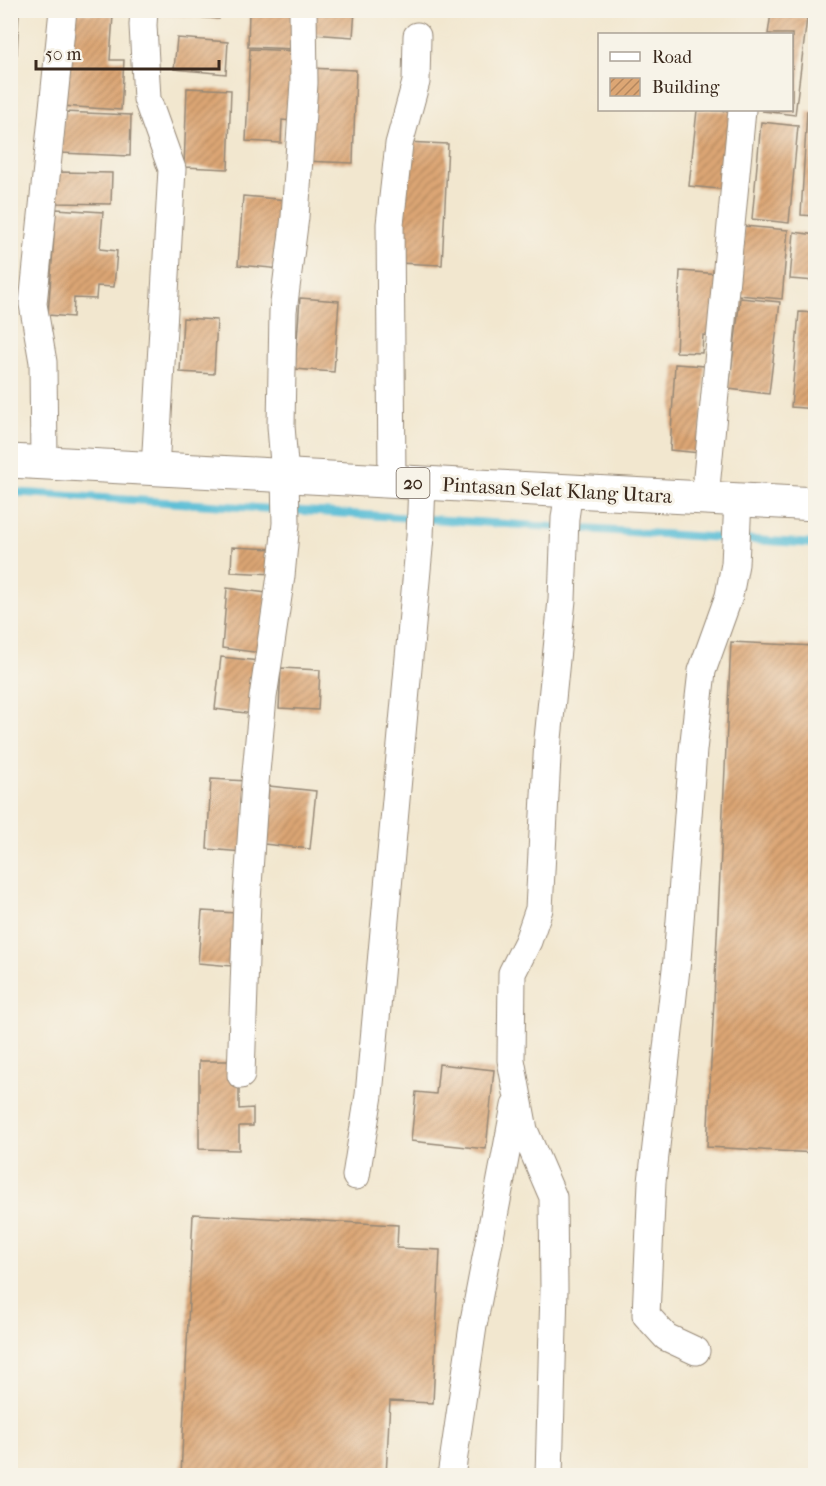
<svg xmlns="http://www.w3.org/2000/svg" width="826" height="1486" font-family="'IM FELL French Canon',serif">
	<style>
		.lines { fill: none; stroke-linecap: round; stroke-linejoin: round }
		.stream { stroke: #58bdd6; stroke-width: 8 }
		.building { fill: url(#building-hatch) }
		.minor-casing { stroke: #968876; stroke-width: 29 }
		.highway-casing { stroke: #968876; stroke-width: 35 }
		.minor { stroke: #fff; stroke-width: 27 }
		.highway { stroke: #fff; stroke-width: 33 }
		.labels { text-anchor: middle; stroke-width: 6; stroke-linejoin: round; paint-order: stroke }
		.shield { fill: #f7f3e8; stroke: #73665b; stroke-width: 1.5 }
		.shield-label { font-size: 18px; font-weight: bold; fill: #3b2a1e }
		.street-label { font-size: 20px; fill: #3b2a1e; stroke: #f7f3e8 }
	</style>
	<defs>
		<pattern id="building-hatch" width="6" height="6" patternUnits="userSpaceOnUse" patternTransform="scale(1.5)"><rect width="6" height="6" fill="#dca674"/><path d="M-1 1l2-2M0 6l6-6M5 7l2-2" fill="none" stroke="#b4875f"/></pattern>
	</defs>
	<rect width="100%" height="100%" fill="#f7f3e8"/>
	<filter id="ink" filterUnits="userSpaceOnUse"><feTurbulence type="fractalNoise" baseFrequency=".0167" numOctaves="2"/><feDisplacementMap in="SourceGraphic" scale="12" xChannelSelector="R" yChannelSelector="G"/><feConvolveMatrix kernelMatrix="1 2 1 2 8 2 1 2 1" color-interpolation-filters="sRGB"/></filter>
	<filter id="wash" filterUnits="userSpaceOnUse"><feTurbulence type="fractalNoise" baseFrequency=".008" numOctaves="4" result="noise"/><feDisplacementMap in="SourceGraphic" scale="24" xChannelSelector="R" yChannelSelector="G"/><feGaussianBlur stdDeviation="1.35" result="paint"/><feColorMatrix in="noise" values="0 0 0 0 0 0 0 0 0 0 0 0 0 0 0 0 0 1.4 0 .05"/><feComposite in="paint" operator="in"/></filter>
	<g filter="url(#wash)">
		<rect width="100%" height="100%" fill="#f2e7cf"/>
		<g class="lines">
			<!-- stream -->
			<path class="stream" d="M 10,492 L 816,544"/>
		</g>
		<g id="blocks">
			<!-- building -->
			<path class="building" d="M 10,10 L 19,10 L 17,54 L 10,54 Z
				M 159,10 L 219,10 L 219,19 L 159,14 Z
				M 249,10 L 296,10 L 294,49 L 248,47 Z
				M 313,10 L 355,10 L 353,37 L 312,34 Z
				M 68,12 L 113,15 L 110,60 L 124,60 L 121,110 L 62,106 Z
				M 771,13 L 807,18 L 795,115 L 762,111 L 792,110 L 792,34 L 768,34 Z
				M 177,38 L 228,42 L 226,74 L 174,69 Z
				M 250,49 L 296,51 L 293,121 L 282,120 L 281,143 L 246,141 Z
				M 307,68 L 356,70 L 353,163 L 303,161 Z
				M 187,88 L 231,90 L 228,169 L 184,167 Z
				M 697,110 L 737,111 L 729,190 L 689,186 Z
				M 807,111 L 816,111 L 816,216 L 801,215 Z
				M 63,112 L 131,115 L 130,156 L 61,153 Z
				M 761,122 L 798,126 L 789,223 L 752,219 Z
				M 404,142 L 448,144 L 442,265 L 398,263 Z
				M 57,172 L 112,173 L 111,204 L 56,203 Z
				M 243,196 L 287,200 L 282,269 L 238,265 Z
				M 56,209 L 103,212 L 100,249 L 117,251 L 114,287 L 97,286 L 96,299 L 74,298 L 73,317 L 48,315 Z
				M 744,226 L 788,230 L 782,299 L 738,295 Z
				M 794,232 L 816,235 L 816,281 L 790,279 Z
				M 680,271 L 721,274 L 718,336 L 703,335 L 702,353 L 676,352 Z
				M 300,298 L 339,301 L 334,372 L 295,369 Z
				M 740,298 L 780,302 L 769,394 L 729,389 Z
				M 799,312 L 816,313 L 816,409 L 791,407 Z
				M 183,318 L 217,320 L 214,374 L 180,372 Z
				M 675,364 L 705,366 L 700,453 L 670,450 Z
				M 232,547 L 276,549 L 275,574 L 231,572 Z
				M 227,588 L 267,593 L 262,653 L 222,648 Z
				M 731,642 L 816,646 L 816,1153 L 707,1147 Z
				M 221,657 L 259,661 L 253,714 L 215,709 Z
				M 281,668 L 320,670 L 318,710 L 279,708 Z
				M 211,779 L 247,781 L 243,852 L 207,849 Z
				M 269,786 L 316,791 L 310,849 L 264,844 Z
				M 202,911 L 236,913 L 232,966 L 198,963 Z
				M 199,1061 L 239,1061 L 239,1109 L 253,1108 L 253,1126 L 239,1126 L 239,1150 L 199,1149 Z
				M 439,1064 L 494,1070 L 486,1149 L 411,1141 L 416,1092 L 436,1094 Z
				M 193,1214 L 398,1225 L 397,1248 L 440,1250 L 433,1403 L 390,1401 L 386,1476 L 181,1476 Z"/>
		</g>
	</g>
	<g filter="url(#ink)">
		<use href="#blocks" fill-opacity="0" stroke="#968876" stroke-width="1.5"/>
		<g class="lines">
			<defs>
				<path id="minor" d="M 144,10 L 143,25 L 147,99 L 172,169 L 155,469
					M 44,463 L 43,362 L 33,304 L 63,10
					M 392,481 L 390,224 L 399,144 L 416,82 L 417,36
					M 705,498 L 742,110
					M 241,1075 L 247,900 L 255,783 L 263,697 L 281,576 L 286,523 L 285,476 L 281,426 L 283,311 L 295,217 L 304,83 L 303,10
					M 356,1176 L 369,1095 L 420,537 L 422,483
					M 696,1351 L 666,1337 L 646,1315 L 652,1182 L 677,960 L 693,750 L 702,671 L 729,596 L 735,564 L 738,500
					M 451,1476 L 473,1326 L 515,1106
					M 549,1476 L 554,1289 L 553,1197 L 524,1130 L 511,1060 L 512,973 L 528,941 L 539,909 L 548,739 L 562,600 L 565,518 L 569,491"/>
				<path id="highway" d="M 10,461 L 816,504"/>
			</defs>
			<!-- minor casing -->
			<use href="#minor" class="minor-casing"/>
			<!-- highway casing -->
			<use href="#highway" class="highway-casing"/>
			<!-- minor -->
			<use href="#minor" class="minor"/>
			<!-- highway -->
			<use href="#highway" class="highway"/>
		</g>
	</g>
	<g class="labels">
		<!-- shield labels -->
		<rect class="shield" x="396.5" y="468" width="33" height="30" rx="4.5"/>
		<g class="shield-label">
			<text x="413" y="489">20</text>
		</g>
		<!-- street labels -->
		<g class="street-label">
			<text transform="translate(557 490) rotate(3)" y="7">Pintasan Selat Klang Utara</text>
		</g>
	</g>
	<!-- margin -->
	<rect width="826" height="1486" fill="none" stroke="#f7f3e8" stroke-width="36"/>
	<!-- legend -->
	<rect x="598" y="33" width="195" height="78" fill="#f7f3e8" stroke="#aca397" stroke-width="1.5"/>
	<rect x="610" y="52" width="30" height="9" fill="#ffffff" stroke="#aca397" stroke-width="1.5"/>
	<text x="652" y="63" font-size="18" fill="#3b2a1e">Road</text>
	<rect x="610" y="78" width="30" height="18" fill="url(#building-hatch)" stroke="#aca397" stroke-width="1.5"/>
	<text x="652" y="93" font-size="18" fill="#3b2a1e">Building</text>
	<!-- scale -->
	<path d="M36 60v9h183v-9" fill="none" stroke="#3b2a1e" stroke-width="3"/>
	<text x="45" y="60" font-size="18" fill="#3b2a1e" stroke="#f7f3e8" stroke-width="4.5" paint-order="stroke">50 m</text>
</svg>
